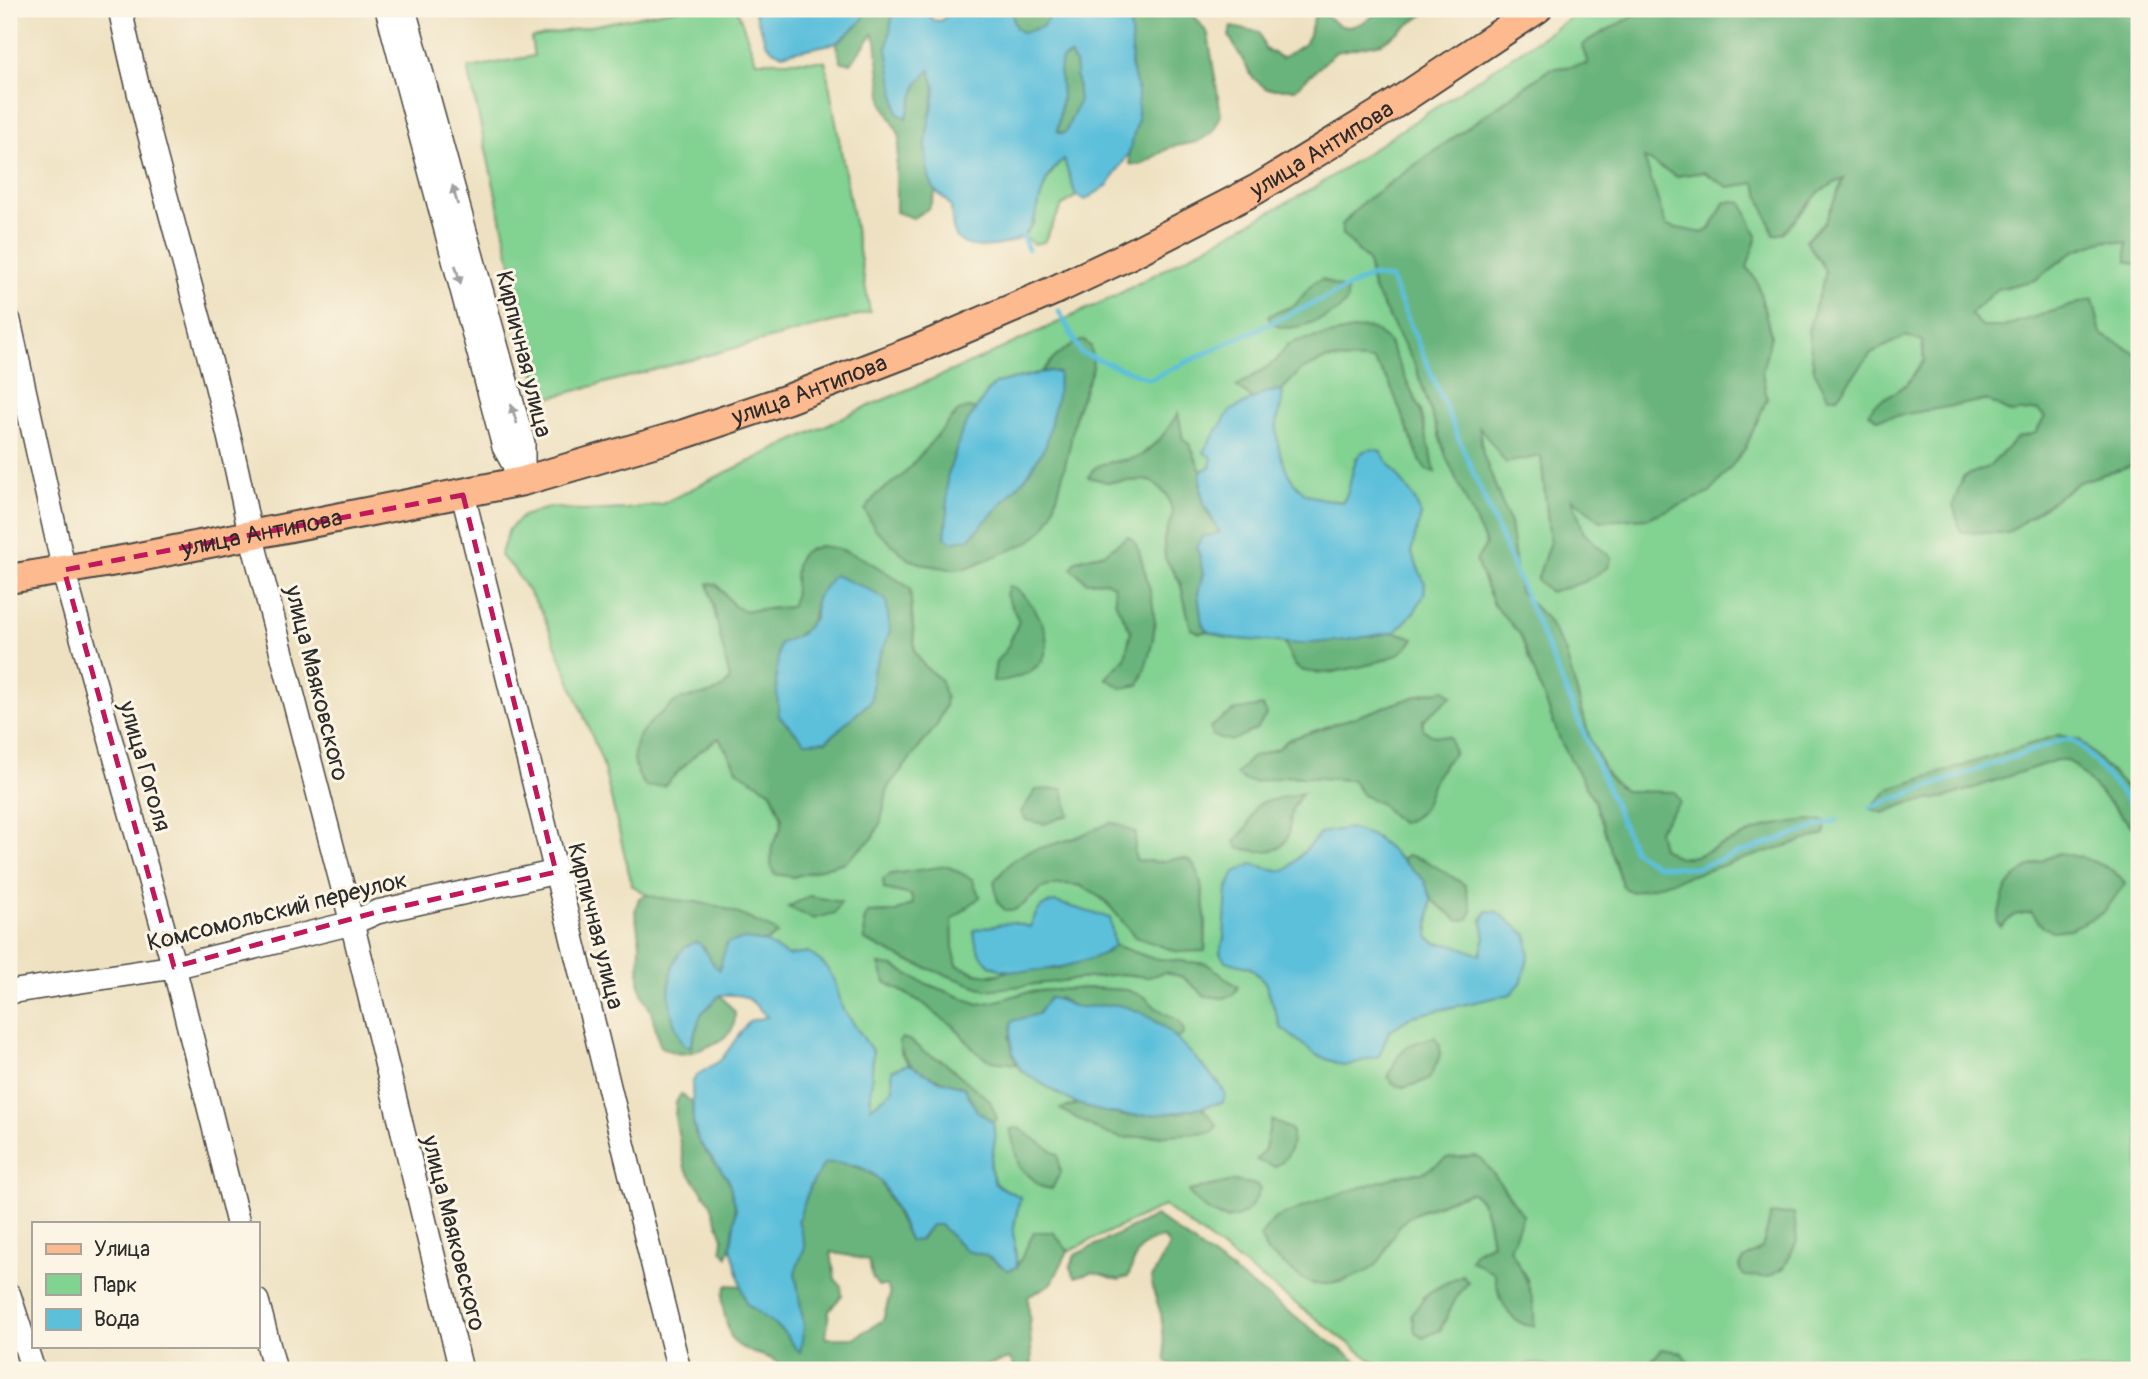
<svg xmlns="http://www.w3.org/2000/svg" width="2148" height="1379" font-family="Pangolin,sans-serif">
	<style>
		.green { fill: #82d292; stroke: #567e5e; stroke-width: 2; fill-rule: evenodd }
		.forest { fill: #69b47c; stroke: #4a7054; stroke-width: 2; fill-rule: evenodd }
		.water { fill: #5dc0db; stroke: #447683; stroke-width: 2; fill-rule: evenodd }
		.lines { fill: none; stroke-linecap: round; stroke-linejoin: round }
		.stream { stroke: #5dc0db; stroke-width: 5 }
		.minor-casing { stroke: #484642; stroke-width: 26 }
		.major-casing { stroke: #484642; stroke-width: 32 }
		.minor { stroke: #fff; stroke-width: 23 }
		.major { stroke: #fcba8e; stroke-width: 28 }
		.oneway { fill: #a0a0a0 }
		.marked { fill: none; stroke: #c2185b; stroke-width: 5; stroke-dasharray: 14 9; stroke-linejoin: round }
		.labels { text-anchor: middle; stroke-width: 6; stroke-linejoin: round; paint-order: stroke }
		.street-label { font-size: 24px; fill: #2b2b2b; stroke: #fcf5e5 }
	</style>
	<rect width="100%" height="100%" fill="#fcf5e5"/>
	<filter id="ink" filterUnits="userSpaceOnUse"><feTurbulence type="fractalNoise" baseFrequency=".0143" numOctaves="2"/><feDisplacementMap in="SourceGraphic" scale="14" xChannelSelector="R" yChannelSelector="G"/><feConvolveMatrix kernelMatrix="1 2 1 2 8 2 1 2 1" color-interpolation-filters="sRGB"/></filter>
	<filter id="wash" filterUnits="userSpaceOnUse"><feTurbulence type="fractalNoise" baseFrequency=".00686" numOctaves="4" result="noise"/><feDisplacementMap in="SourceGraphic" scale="28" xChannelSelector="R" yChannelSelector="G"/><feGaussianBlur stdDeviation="1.57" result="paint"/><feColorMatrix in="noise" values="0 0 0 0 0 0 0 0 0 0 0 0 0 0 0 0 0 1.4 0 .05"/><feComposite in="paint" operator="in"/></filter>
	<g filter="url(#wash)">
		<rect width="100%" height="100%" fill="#eee1c1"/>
		<!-- green -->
		<path class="green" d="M 676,9 L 737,9 L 756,61 L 825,61 L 870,312 L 541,400 L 468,68 L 534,56 L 531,38 Z
			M 1584,9 L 1646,9 L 1589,40 L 1583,47 L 1588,64 L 1550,69 L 1362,203 L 1342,225 L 1342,234 L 1368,261 L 1373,288 L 1415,365 L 1447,459 L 1487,545 L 1476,561 L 1494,605 L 1520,634 L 1561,742 L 1595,802 L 1623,886 L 1768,826 L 1696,856 L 1678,858 L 1661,847 L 1658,830 L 1680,802 L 1675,793 L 1623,791 L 1607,775 L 1590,739 L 1565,651 L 1546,618 L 1519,591 L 1510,524 L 1482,454 L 1479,424 L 1541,456 L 1550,542 L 1537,580 L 1584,533 L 1572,497 L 1767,400 L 1762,372 L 1771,335 L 1757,282 L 1747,267 L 1757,236 L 1724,203 L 1711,228 L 1702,233 L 1666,226 L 1643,157 L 1676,176 L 1704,172 L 1728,187 L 1755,183 L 1783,233 L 1820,191 L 1845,177 L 1825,222 L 1806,240 L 1826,272 L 1808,331 L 1837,397 L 1871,353 L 1905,336 L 1922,341 L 1924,360 L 1907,384 L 1874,405 L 1877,419 L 1987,400 L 2011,413 L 2038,410 L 2045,417 L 2036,433 L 2017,438 L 1990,466 L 1963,477 L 2007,533 L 2079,482 L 2139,463 L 2139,801 L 2125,785 L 2058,735 L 1883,813 L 1909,803 L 1947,797 L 2056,760 L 2066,760 L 2074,765 L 2139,834 L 2139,1370 L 1692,1370 L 1692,1367 L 1650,1362 L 1650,1370 L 1553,1370 L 1547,1365 L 1529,1363 L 1522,1370 L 1385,1370 L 1164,1206 L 1068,1251 L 1053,1232 L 1017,1267 L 1013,1232 L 1020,1197 L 995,1184 L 990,1167 L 995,1140 L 993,1122 L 997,1118 L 943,1061 L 925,1053 L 911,1041 L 900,1052 L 909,1064 L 892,1070 L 893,1090 L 870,1109 L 873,1052 L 842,1007 L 834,979 L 808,953 L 788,956 L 765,942 L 777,934 L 708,904 L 666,901 L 648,895 L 632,885 L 602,761 L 542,612 L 512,567 L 500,556 L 509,529 L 523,516 L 551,507 L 582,511 L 627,509 L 662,504 L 710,480 L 850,414 L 975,361 L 1115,296 L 1314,188 ZM 1388,341 L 1420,409 L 1435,472 L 1421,462 L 1389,382 L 1373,360 L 1326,359 L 1301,370 L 1282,390 C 1284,403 1278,411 1277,423 C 1275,446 1284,478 1305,493 C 1314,499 1332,500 1342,502 L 1348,495 L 1356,458 L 1421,515 L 1411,552 L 1425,584 L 1415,611 L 1395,632 L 1414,638 L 1395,655 L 1331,673 L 1303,671 L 1295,666 L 1284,642 L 1226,638 L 1208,631 L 1200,633 L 1191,629 L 1180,582 L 1165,558 L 1164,539 L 1173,513 L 1167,495 L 1153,482 L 1144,480 L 1107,482 L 1093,469 L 1102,464 L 1139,457 L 1162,437 L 1190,445 L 1201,471 L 1210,467 L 1212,458 L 1204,452 L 1230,412 L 1253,399 L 1237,386 L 1276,361 L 1287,346 ZM 1053,359 L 1093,367 C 1088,382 1080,397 1076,413 C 1066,451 1063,493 1044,529 L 951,569 L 927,565 L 908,559 L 876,495 L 903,476 L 968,408 L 976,410 L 988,391 L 996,383 L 1042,372 ZM 1105,553 L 1151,650 L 1125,658 L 1131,631 L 1116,604 L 1114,586 L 1106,581 L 1087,582 L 1077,560 ZM 795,579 L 910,588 L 915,652 L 925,667 L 940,679 L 945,706 L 937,725 L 888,787 L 881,821 L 873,838 L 845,861 L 793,877 L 772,846 L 781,828 L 782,818 L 771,791 L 739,771 L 719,738 L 697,753 L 665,785 L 677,702 C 695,697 720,696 730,679 L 717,585 L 734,606 L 743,611 L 792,607 L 796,598 ZM 1007,595 L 1043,661 L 993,681 L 996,662 L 1008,647 L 1019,621 ZM 1426,693 L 1452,696 L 1423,720 L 1423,729 L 1454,754 C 1448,761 1440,768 1436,776 C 1424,798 1430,816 1400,823 L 1380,803 L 1363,795 L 1352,780 L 1289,776 L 1253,782 L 1252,757 L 1279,748 L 1288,740 ZM 1302,794 L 1292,809 L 1287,837 L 1235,842 L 1248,826 L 1256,807 L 1263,802 ZM 1110,823 L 1136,833 L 1134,852 L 1136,860 L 1155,862 L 1184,859 L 1198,871 L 1206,923 L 1205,951 L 1135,937 C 1112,908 1088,872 1045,887 C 1034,891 1025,904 1014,910 L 1075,838 ZM 1321,833 L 1375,837 L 1402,860 L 1408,855 L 1459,921 L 1431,899 L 1428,937 L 1436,943 L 1455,945 L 1480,956 L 1485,938 L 1482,919 L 1487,911 L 1496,912 L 1527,935 L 1511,994 L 1412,1016 L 1389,1031 L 1379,1056 L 1281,1028 L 1265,982 L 1251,968 L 1220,953 L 1252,864 L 1278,871 L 1288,869 ZM 2125,884 L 2043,927 L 2031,912 L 2014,915 ZM 885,889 L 980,896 L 952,920 L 953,948 L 957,965 C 981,975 986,979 1011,970 L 992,966 L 1030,927 L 1110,918 L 1114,945 L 1151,958 L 1207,964 L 1233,995 L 1223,998 L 1205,996 L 1183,977 L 1166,972 L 1148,977 L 1121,974 L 987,990 L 908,961 L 865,940 L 868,913 L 896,912 L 913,904 L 911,895 ZM 893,966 L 922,982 L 978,1004 L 994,1002 L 1024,993 L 1039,991 L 1089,988 L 1126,990 L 1145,997 L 1155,1007 L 1180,1022 L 1182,1036 L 1174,1038 L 1220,1085 L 1223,1102 L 1202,1107 L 1217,1126 L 1211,1132 L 1122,1138 L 1061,1109 L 1078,1104 L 1022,1071 L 1016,1064 L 992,1061 L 975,1051 L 954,1026 L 942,1019 L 923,1003 L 885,982 ZM 1447,1158 L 1523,1215 L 1510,1249 L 1528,1281 L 1500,1299 L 1494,1273 L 1475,1252 L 1492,1243 C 1488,1226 1488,1201 1471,1192 L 1409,1216 L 1395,1230 L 1377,1264 L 1343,1282 L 1314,1284 L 1305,1280 L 1276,1257 L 1404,1174 L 1423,1173 ZM 1233,1181 L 1257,1185 L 1246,1213 L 1228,1219 L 1219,1217 L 1190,1192 ZM 1463,1275 L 1468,1282 L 1456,1298 L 1440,1330 L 1422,1298 L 1429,1292 Z
			M 1064,160 L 1076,196 L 1062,206 L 1044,242 L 1034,244 L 1022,236 L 1034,223 L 1037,205 L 1047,180 L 1057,165 Z
			M 2105,240 L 2127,243 L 2127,261 L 2139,265 L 2139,355 L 2101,334 L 2093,299 L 2002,327 L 1983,327 L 1970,314 L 1997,289 L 2035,280 L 2074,251 Z"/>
		<!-- forest -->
		<path class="forest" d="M 863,9 L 892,9 L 893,13 L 887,49 L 906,118 L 918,83 L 930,69 L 935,88 L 925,146 L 928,174 L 936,191 L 929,208 L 913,218 L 896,212 L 896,166 L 900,136 L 883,104 L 876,41 L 873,34 L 851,63 L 841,62 L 836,43 C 848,33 863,26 863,9 Z
			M 1014,9 L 1054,9 L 1053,12 L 1042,27 L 1023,33 L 1016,28 L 1013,19 Z
			M 1129,9 L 1189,9 L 1208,34 L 1221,115 L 1213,132 L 1197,142 L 1171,147 L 1140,165 L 1130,164 L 1129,153 L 1138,119 L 1138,92 L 1131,65 L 1132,47 Z
			M 1380,9 L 1432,9 L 1382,43 L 1336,52 L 1295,89 L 1267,89 L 1253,78 L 1229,36 L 1231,27 L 1259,32 L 1265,49 L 1282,58 L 1306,43 L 1315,15 L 1324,14 C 1329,17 1334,23 1339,25 C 1353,31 1373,18 1380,9 Z
			M 1646,9 L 2136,9 L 2139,13 L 2139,265 L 2127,261 L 2127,243 L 2105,240 L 2074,251 L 2035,280 L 1997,289 L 1970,314 L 1983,327 L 2002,327 L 2093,299 L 2101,334 L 2139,355 L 2139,463 L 2079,482 L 2007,533 L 1961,532 L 1953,505 L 1963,477 L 1990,466 L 2017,438 L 2036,433 L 2045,417 L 2038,410 L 2011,413 L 1987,400 L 1877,419 L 1869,413 L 1874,405 L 1907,384 L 1924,360 L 1922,341 L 1905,336 L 1871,353 L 1837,397 L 1828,397 L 1814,370 L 1808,331 L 1826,272 L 1806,240 L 1825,222 L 1844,178 L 1820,191 L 1783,233 L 1774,235 L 1755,183 L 1728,187 L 1704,172 L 1676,176 L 1644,158 L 1666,226 L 1703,233 L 1711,228 L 1724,203 L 1733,201 L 1742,202 L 1757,236 L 1747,267 L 1757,282 L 1771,335 L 1762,372 L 1767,399 L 1745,449 L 1710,493 L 1648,518 L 1601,521 L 1572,498 L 1584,533 L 1611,558 L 1608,567 L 1584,582 L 1550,592 L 1537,580 L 1550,542 L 1541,456 L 1506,463 L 1479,426 L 1483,454 L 1510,524 L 1519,591 L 1546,618 L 1565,651 L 1590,739 L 1607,775 L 1624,791 L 1675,792 L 1680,802 L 1658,830 L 1662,848 L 1678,858 L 1696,856 L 1768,826 L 1807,820 L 1825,821 L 1825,834 L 1650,888 L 1632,892 L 1623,887 L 1595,802 L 1561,742 L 1520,634 L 1494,605 L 1476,561 L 1486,544 L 1447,459 L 1415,365 L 1373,288 L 1368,261 L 1342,234 L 1342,225 L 1362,203 L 1550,69 L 1588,64 L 1582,46 L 1589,40 Z
			M 1070,55 L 1075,63 L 1079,101 L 1066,132 L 1063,134 L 1057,131 L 1062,98 L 1060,68 L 1062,59 Z
			M 1322,279 L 1347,291 C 1347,295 1348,298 1346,302 C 1338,316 1295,331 1280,327 C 1274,325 1271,321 1268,316 L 1295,305 L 1313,283 Z
			M 1364,328 L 1373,329 L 1388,341 L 1420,409 L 1435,472 L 1426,470 L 1421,462 L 1389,382 L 1373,360 L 1326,359 L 1301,370 L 1282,390 L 1264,393 L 1253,399 L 1237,387 L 1276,361 L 1287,345 L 1296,341 Z
			M 1084,340 L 1091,347 L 1093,367 L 1076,412 L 1069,450 L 1052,515 L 1044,529 L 1028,543 L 966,568 L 951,569 L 927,565 L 908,559 L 874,528 L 865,510 L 876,495 L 903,475 L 958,411 L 968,408 L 976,410 L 962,431 L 945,536 L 1050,371 L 1042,372 C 1053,358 1067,345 1084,340 Z
			M 1178,413 L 1183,439 L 1190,445 L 1201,471 L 1200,490 L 1205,508 L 1220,533 L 1197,546 L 1203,573 L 1198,594 L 1202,623 L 1208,631 L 1200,633 L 1191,628 L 1180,582 L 1165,558 L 1164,539 L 1173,513 L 1167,495 L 1153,482 L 1144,480 L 1107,482 L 1088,477 C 1100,455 1124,466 1142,455 C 1158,444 1168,429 1178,413 Z
			M 1128,536 C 1139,544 1140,556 1144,569 C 1160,620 1157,636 1139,685 L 1121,688 L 1106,678 L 1125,658 L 1131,631 L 1116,604 L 1114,586 L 1106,581 L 1087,582 L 1071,568 L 1077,560 L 1105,553 Z
			M 820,546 C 854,548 882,570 910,588 L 915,652 L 925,667 L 940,679 L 946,697 L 945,706 L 937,725 L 888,787 L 881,821 L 873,838 L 845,862 L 793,877 L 774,874 L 771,865 L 772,846 L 781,828 L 782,818 L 771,791 L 738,771 L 719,738 L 697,753 L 665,785 L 647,787 C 637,778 634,767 634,753 C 636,733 649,723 664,711 C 668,708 673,703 677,701 C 696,693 718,699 730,679 L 708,583 L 717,585 L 734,606 L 743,611 L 791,607 C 800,591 789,563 804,552 C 808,549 815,548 820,546 ZM 816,598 L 890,632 L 873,671 L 871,701 L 826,741 L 779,644 C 805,633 814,628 816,598 Z
			M 1009,586 C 1019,589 1023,595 1030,603 C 1050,629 1058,662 1020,676 C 1010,679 1004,682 993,681 L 996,662 L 1008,647 L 1019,621 L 1006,595 Z
			M 1395,632 L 1414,638 C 1410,646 1403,652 1394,656 C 1376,664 1313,681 1297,667 C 1291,662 1288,650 1284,642 C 1322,645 1359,638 1395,632 Z
			M 1445,690 L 1452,696 L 1423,720 L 1423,729 L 1431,735 L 1450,737 L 1454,753 C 1448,761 1440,768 1436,776 C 1424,799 1430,815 1400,823 L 1380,803 L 1363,795 L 1352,780 L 1289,776 L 1253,782 L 1244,780 L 1236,774 L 1252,757 L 1279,748 L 1288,740 L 1426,693 Z
			M 1262,706 L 1267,714 L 1256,729 L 1231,741 L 1213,736 L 1210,727 L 1233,711 Z
			M 2058,735 L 2080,740 L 2139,801 L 2139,834 L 2074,765 L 2066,760 L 2056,760 L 1947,797 L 1909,803 L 1883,813 L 1869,808 L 1890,789 Z
			M 1063,789 L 1069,815 L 1044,824 L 1026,820 L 1021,812 L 1036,790 Z
			M 1302,793 C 1299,797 1296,802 1293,808 C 1290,816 1290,826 1288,836 C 1281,857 1255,851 1238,848 L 1235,842 L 1248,826 L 1255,807 L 1263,802 Z
			M 1110,823 L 1119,824 L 1136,833 L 1134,852 L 1136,860 C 1144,861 1151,862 1158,862 C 1167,861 1177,857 1186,859 C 1206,863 1206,934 1205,951 L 1178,952 L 1135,937 L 1105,900 L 1079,885 L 1060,884 L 1042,888 L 1022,906 L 1014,910 L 1005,910 L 998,903 L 994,881 L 1013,860 L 1029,851 L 1075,838 Z
			M 2059,853 C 2078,856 2116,865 2125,884 L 2103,913 L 2070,929 L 2052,931 L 2043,927 L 2031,912 L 2014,915 L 2001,927 L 1997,922 C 1999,913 2001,902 2004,894 C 2014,871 2038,862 2059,853 Z
			M 1407,855 L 1425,860 L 1465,885 L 1472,911 L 1468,919 L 1459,921 L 1431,899 L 1424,880 L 1402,860 Z
			M 947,866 L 972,879 L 980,897 L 952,920 L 953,948 L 957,965 L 975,973 L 993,976 L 1011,970 L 1056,969 L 1108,952 L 1114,945 L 1151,958 L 1207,964 L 1238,987 L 1233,995 L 1223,998 L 1205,996 L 1183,977 L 1166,972 L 1148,977 L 1121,974 L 987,990 L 908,961 L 865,940 L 864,921 L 868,913 L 896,912 L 913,904 L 911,895 L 884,889 L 883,879 L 891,874 Z
			M 648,895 C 668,901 687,900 707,904 C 731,908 753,921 774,930 L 777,934 L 765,942 L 746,939 L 719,970 L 712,964 L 704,947 L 676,959 L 669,988 L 673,1018 L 691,1047 L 701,1014 L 720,995 L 735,1012 C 735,1018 735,1024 732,1029 C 725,1042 690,1056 676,1053 C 671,1052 664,1048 660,1046 L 651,1011 L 642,994 L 639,980 L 640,943 L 635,911 L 639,898 Z
			M 809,896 L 841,902 L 835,913 L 813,919 L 788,907 Z
			M 879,964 L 893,966 L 922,982 L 978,1004 L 994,1002 L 1024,993 L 1039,991 L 1089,988 L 1127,990 L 1145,997 L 1155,1007 L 1180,1022 L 1184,1031 L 1182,1036 L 1174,1038 L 1159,1023 L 1134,1010 L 1116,1005 L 1076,1008 L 1059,998 L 1009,1036 L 1016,1064 L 992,1061 L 975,1051 L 954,1026 L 942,1019 L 923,1003 L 885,982 Z
			M 1436,1037 C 1446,1053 1436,1064 1429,1079 C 1413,1085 1400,1094 1388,1078 C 1401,1047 1403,1045 1436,1037 Z
			M 902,1038 L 911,1041 L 925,1053 L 943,1061 L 990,1101 L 997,1118 L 993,1122 L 977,1112 L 964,1087 C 939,1080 903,1072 899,1042 Z
			M 681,1094 L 692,1102 C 693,1115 692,1129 698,1140 C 705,1153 717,1164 726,1176 C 739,1195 737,1236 727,1256 L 722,1249 L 723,1238 L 710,1202 L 685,1168 L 675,1118 L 676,1102 Z
			M 1078,1104 L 1124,1116 L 1178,1113 L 1202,1107 L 1217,1125 L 1212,1132 L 1122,1138 L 1104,1133 L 1060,1109 Z
			M 1271,1120 L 1292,1130 C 1293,1146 1290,1159 1274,1167 L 1256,1160 L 1265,1149 Z
			M 1019,1128 L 1058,1155 L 1060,1173 L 1052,1189 L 1042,1187 L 1019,1167 L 1010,1129 Z
			M 1476,1156 L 1484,1161 L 1523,1215 L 1510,1249 C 1525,1276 1536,1294 1534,1326 C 1506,1326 1499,1295 1494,1273 L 1470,1260 L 1475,1252 L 1492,1243 C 1488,1225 1488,1201 1471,1192 C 1456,1198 1418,1209 1406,1219 C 1389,1233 1389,1251 1377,1264 C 1367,1275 1327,1287 1312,1283 C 1295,1278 1284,1260 1267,1253 L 1260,1236 L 1274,1219 L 1320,1200 L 1404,1174 L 1423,1173 L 1447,1158 Z
			M 835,1161 L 863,1169 L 879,1179 L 910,1241 L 920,1240 L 931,1225 L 940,1225 L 967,1251 L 985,1255 L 1008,1270 L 1017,1267 L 1034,1232 L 1053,1232 L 1068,1251 L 1052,1283 L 1028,1297 L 1032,1362 L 1031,1370 L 1016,1370 L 1010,1359 L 983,1366 L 974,1370 L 781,1370 L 781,1366 C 769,1352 744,1356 732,1339 C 729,1334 727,1324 725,1317 C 722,1306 721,1295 727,1285 L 742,1286 L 746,1303 L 783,1331 L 800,1352 L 804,1327 L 795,1272 L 805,1247 L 798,1220 L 810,1187 L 824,1163 ZM 831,1252 L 868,1260 L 873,1278 L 878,1286 L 887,1286 L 890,1294 L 883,1320 L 854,1338 L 826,1338 L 829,1310 L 842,1296 L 841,1286 L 835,1279 Z
			M 1233,1181 L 1257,1185 L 1260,1189 C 1251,1214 1233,1227 1209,1211 C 1200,1205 1194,1201 1189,1191 Z
			M 1794,1213 L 1797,1241 L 1784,1268 L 1767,1277 L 1744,1276 L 1739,1268 L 1744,1259 L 1762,1248 L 1771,1215 Z
			M 1156,1216 L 1369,1370 L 1180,1370 L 1166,1361 L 1161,1314 L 1152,1287 L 1152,1278 L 1169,1246 L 1164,1238 C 1136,1243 1138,1252 1128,1277 L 1119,1280 L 1093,1272 L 1075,1277 L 1070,1267 L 1075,1255 Z
			M 1462,1275 L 1468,1282 L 1456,1298 L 1440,1330 L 1423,1338 L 1415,1332 L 1412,1315 C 1427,1289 1437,1288 1462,1275 Z
			M 1662,1349 L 1681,1352 L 1692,1367 L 1692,1370 L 1650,1370 L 1650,1362 Z"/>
		<!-- water -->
		<path class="water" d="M 753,9 L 863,9 L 864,10 L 863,19 L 857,26 L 836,43 L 782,54 L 774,51 L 766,43 Z
			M 892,9 L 928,9 L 932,20 L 941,21 L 948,14 L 949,9 L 1014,9 L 1013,19 L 1016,28 L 1023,33 L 1042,27 L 1053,12 L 1054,9 L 1129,9 L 1132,47 L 1131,65 L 1138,92 L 1138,119 L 1129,153 L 1108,185 L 1085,200 L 1076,196 L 1064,160 C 1034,178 1045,221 1021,237 C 1005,247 962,255 954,232 C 951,224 953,213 950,205 C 947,199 939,196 935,190 C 927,178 926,163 926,149 C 925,129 934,110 935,90 C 935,84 932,76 930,70 L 918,83 L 906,118 L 898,114 L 887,49 L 893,13 ZM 1070,55 L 1075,63 L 1079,101 L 1066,131 L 1062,134 L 1057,131 L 1062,97 L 1060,68 L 1062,59 Z
			M 1050,371 L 1059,373 L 1058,391 L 1046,445 L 1026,477 L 970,538 L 952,542 L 945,537 L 947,520 L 947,478 L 962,431 L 988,391 L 996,383 Z
			M 1282,390 C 1284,403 1278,411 1277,423 C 1275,445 1285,479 1305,493 C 1314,499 1332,500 1343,502 C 1356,484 1347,441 1380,451 L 1414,498 L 1421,515 L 1411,552 L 1425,584 L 1424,595 L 1415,611 L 1395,632 L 1347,640 L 1300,644 L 1226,638 L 1208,631 L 1202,623 L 1198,594 L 1203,573 L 1197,546 L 1202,537 L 1220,533 C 1206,508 1199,500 1201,471 L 1210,467 L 1212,458 L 1203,452 L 1230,411 L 1264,393 Z
			M 834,575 L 866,588 L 886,600 L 890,632 L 873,671 L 871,701 L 826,741 L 805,742 L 779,716 L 776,680 L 779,644 L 801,634 L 815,617 L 816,598 Z
			M 1349,828 L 1375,837 L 1424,880 L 1431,899 L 1428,937 L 1436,943 L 1455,945 L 1480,955 L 1485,938 L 1482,920 L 1487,911 L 1497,912 L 1527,935 L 1529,954 L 1522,981 L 1511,994 L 1412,1016 L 1389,1031 L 1379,1056 L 1345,1066 L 1318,1056 L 1281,1028 L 1265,982 L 1251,968 L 1225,961 L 1220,953 L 1224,938 L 1227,890 L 1235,872 L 1252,864 L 1278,871 L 1288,869 L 1321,833 Z
			M 1055,902 L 1110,918 L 1114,945 C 1098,965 1018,978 994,967 C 981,961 974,943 974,930 L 1012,922 L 1030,927 C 1036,913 1039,904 1055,902 Z
			M 746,939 L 765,942 L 788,956 L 808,952 L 824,964 L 834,979 L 842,1007 L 873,1052 L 870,1108 L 893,1090 L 892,1070 L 909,1064 L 936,1079 L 964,1087 L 977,1111 L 993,1122 L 995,1140 L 990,1167 L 995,1184 L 1020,1197 L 1013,1232 L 1017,1267 L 1008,1270 L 985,1255 L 967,1251 L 940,1225 L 931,1225 L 919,1240 L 910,1241 C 901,1223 892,1198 880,1181 C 869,1166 841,1160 824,1164 L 810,1187 L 798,1220 L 805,1247 L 795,1272 L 804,1327 L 800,1353 L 783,1331 L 746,1303 L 731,1247 L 736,1209 L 728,1179 L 698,1140 L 693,1122 L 692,1083 L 697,1075 L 721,1060 L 749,1021 L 767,1017 C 749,998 748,993 720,995 L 701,1014 L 690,1047 L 683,1044 C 680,1036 675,1027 673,1018 C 666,995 667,948 697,942 C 708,949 709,962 719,970 L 727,943 Z
			M 1049,998 C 1062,998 1069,1007 1080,1007 C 1092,1008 1106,1003 1118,1005 C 1162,1013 1191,1055 1220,1085 L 1225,1094 L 1223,1102 C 1176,1114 1126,1124 1078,1104 C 1059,1096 1040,1082 1022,1071 C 1011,1056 1009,1039 1012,1021 L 1038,1014 Z"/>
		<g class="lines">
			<!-- stream -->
			<path class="stream" d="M 1022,236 L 1028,249
				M 1059,311 L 1081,353 L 1150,379 L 1372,276 L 1391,279 L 1634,851 L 1655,865 L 1695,868 L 1837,820
				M 1871,807 L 2062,740 L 2071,739 L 2081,746 L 2139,813"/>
		</g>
	</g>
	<g filter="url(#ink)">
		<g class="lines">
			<defs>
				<path id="minor" d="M 120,9 C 156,181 213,346 247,519 L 352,923 L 461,1370
					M 387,9 L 504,447 L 523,481
					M 404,9 L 523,443 L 523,478
					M 9,321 L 67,584 L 174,967 L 238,1223
					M 463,495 L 679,1370
					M 9,992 L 174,967 L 352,923 L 377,912 L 556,872
					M 9,1295 L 33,1370
					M 257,1301 L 275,1370"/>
				<g id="major">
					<path id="s1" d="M 9,579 L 134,558 L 523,481 L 684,434 L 788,399 L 920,348 L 1053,291 L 1123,258 L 1257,189 L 1390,107 L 1537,9"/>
				</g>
			</defs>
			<!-- minor casing -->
			<use href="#minor" class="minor-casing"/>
			<!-- major casing -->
			<use href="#major" class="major-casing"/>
			<!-- minor -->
			<use href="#minor" class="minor"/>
			<!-- major -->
			<use href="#major" class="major"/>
		</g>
		<!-- one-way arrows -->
		<defs><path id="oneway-solid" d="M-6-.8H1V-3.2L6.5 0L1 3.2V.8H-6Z" transform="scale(1.75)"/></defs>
		<g class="oneway">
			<use href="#oneway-solid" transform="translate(455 195) rotate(-105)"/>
			<use href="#oneway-solid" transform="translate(458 275) rotate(75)"/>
			<use href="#oneway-solid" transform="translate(514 414) rotate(-107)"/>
		</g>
	</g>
	<!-- marked area -->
	<path class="marked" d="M 463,495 L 556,872 L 377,912 L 174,967 L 64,570 Z"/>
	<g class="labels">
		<!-- street labels -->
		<g class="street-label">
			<text dy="8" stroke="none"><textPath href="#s1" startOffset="1391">улица Антипова</textPath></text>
			<text transform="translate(524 354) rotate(76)" y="8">Кирпичная улица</text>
			<text dy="8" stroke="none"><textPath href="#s1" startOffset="824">улица Антипова</textPath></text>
			<text dy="8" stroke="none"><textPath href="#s1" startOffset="257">улица Антипова</textPath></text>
			<text transform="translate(317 683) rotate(76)" y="8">улица Маяковского</text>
			<text transform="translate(145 766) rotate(74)" y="8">улица Гоголя</text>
			<text transform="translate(277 911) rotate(-14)" y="8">Комсомольский переулок</text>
			<text transform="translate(596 926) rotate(76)" y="8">Кирпичная улица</text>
			<text transform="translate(454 1233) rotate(76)" y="8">улица Маяковского</text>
		</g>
	</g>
	<!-- margin -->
	<rect width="2148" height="1379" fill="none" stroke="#fcf5e5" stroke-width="35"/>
	<!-- legend -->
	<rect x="32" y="1222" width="228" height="126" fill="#fcf5e5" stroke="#a8a49b" stroke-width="2"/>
	<rect x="46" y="1244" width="35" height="10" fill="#fcba8e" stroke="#a8a49b" stroke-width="2"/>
	<text x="94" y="1256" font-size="21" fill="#2b2b2b">Улица</text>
	<rect x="46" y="1274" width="35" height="21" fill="#82d292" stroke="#a8a49b" stroke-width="2"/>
	<text x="94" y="1292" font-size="21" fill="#2b2b2b">Парк</text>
	<rect x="46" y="1309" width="35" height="21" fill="#5dc0db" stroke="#a8a49b" stroke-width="2"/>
	<text x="94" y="1326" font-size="21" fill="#2b2b2b">Вода</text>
</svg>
